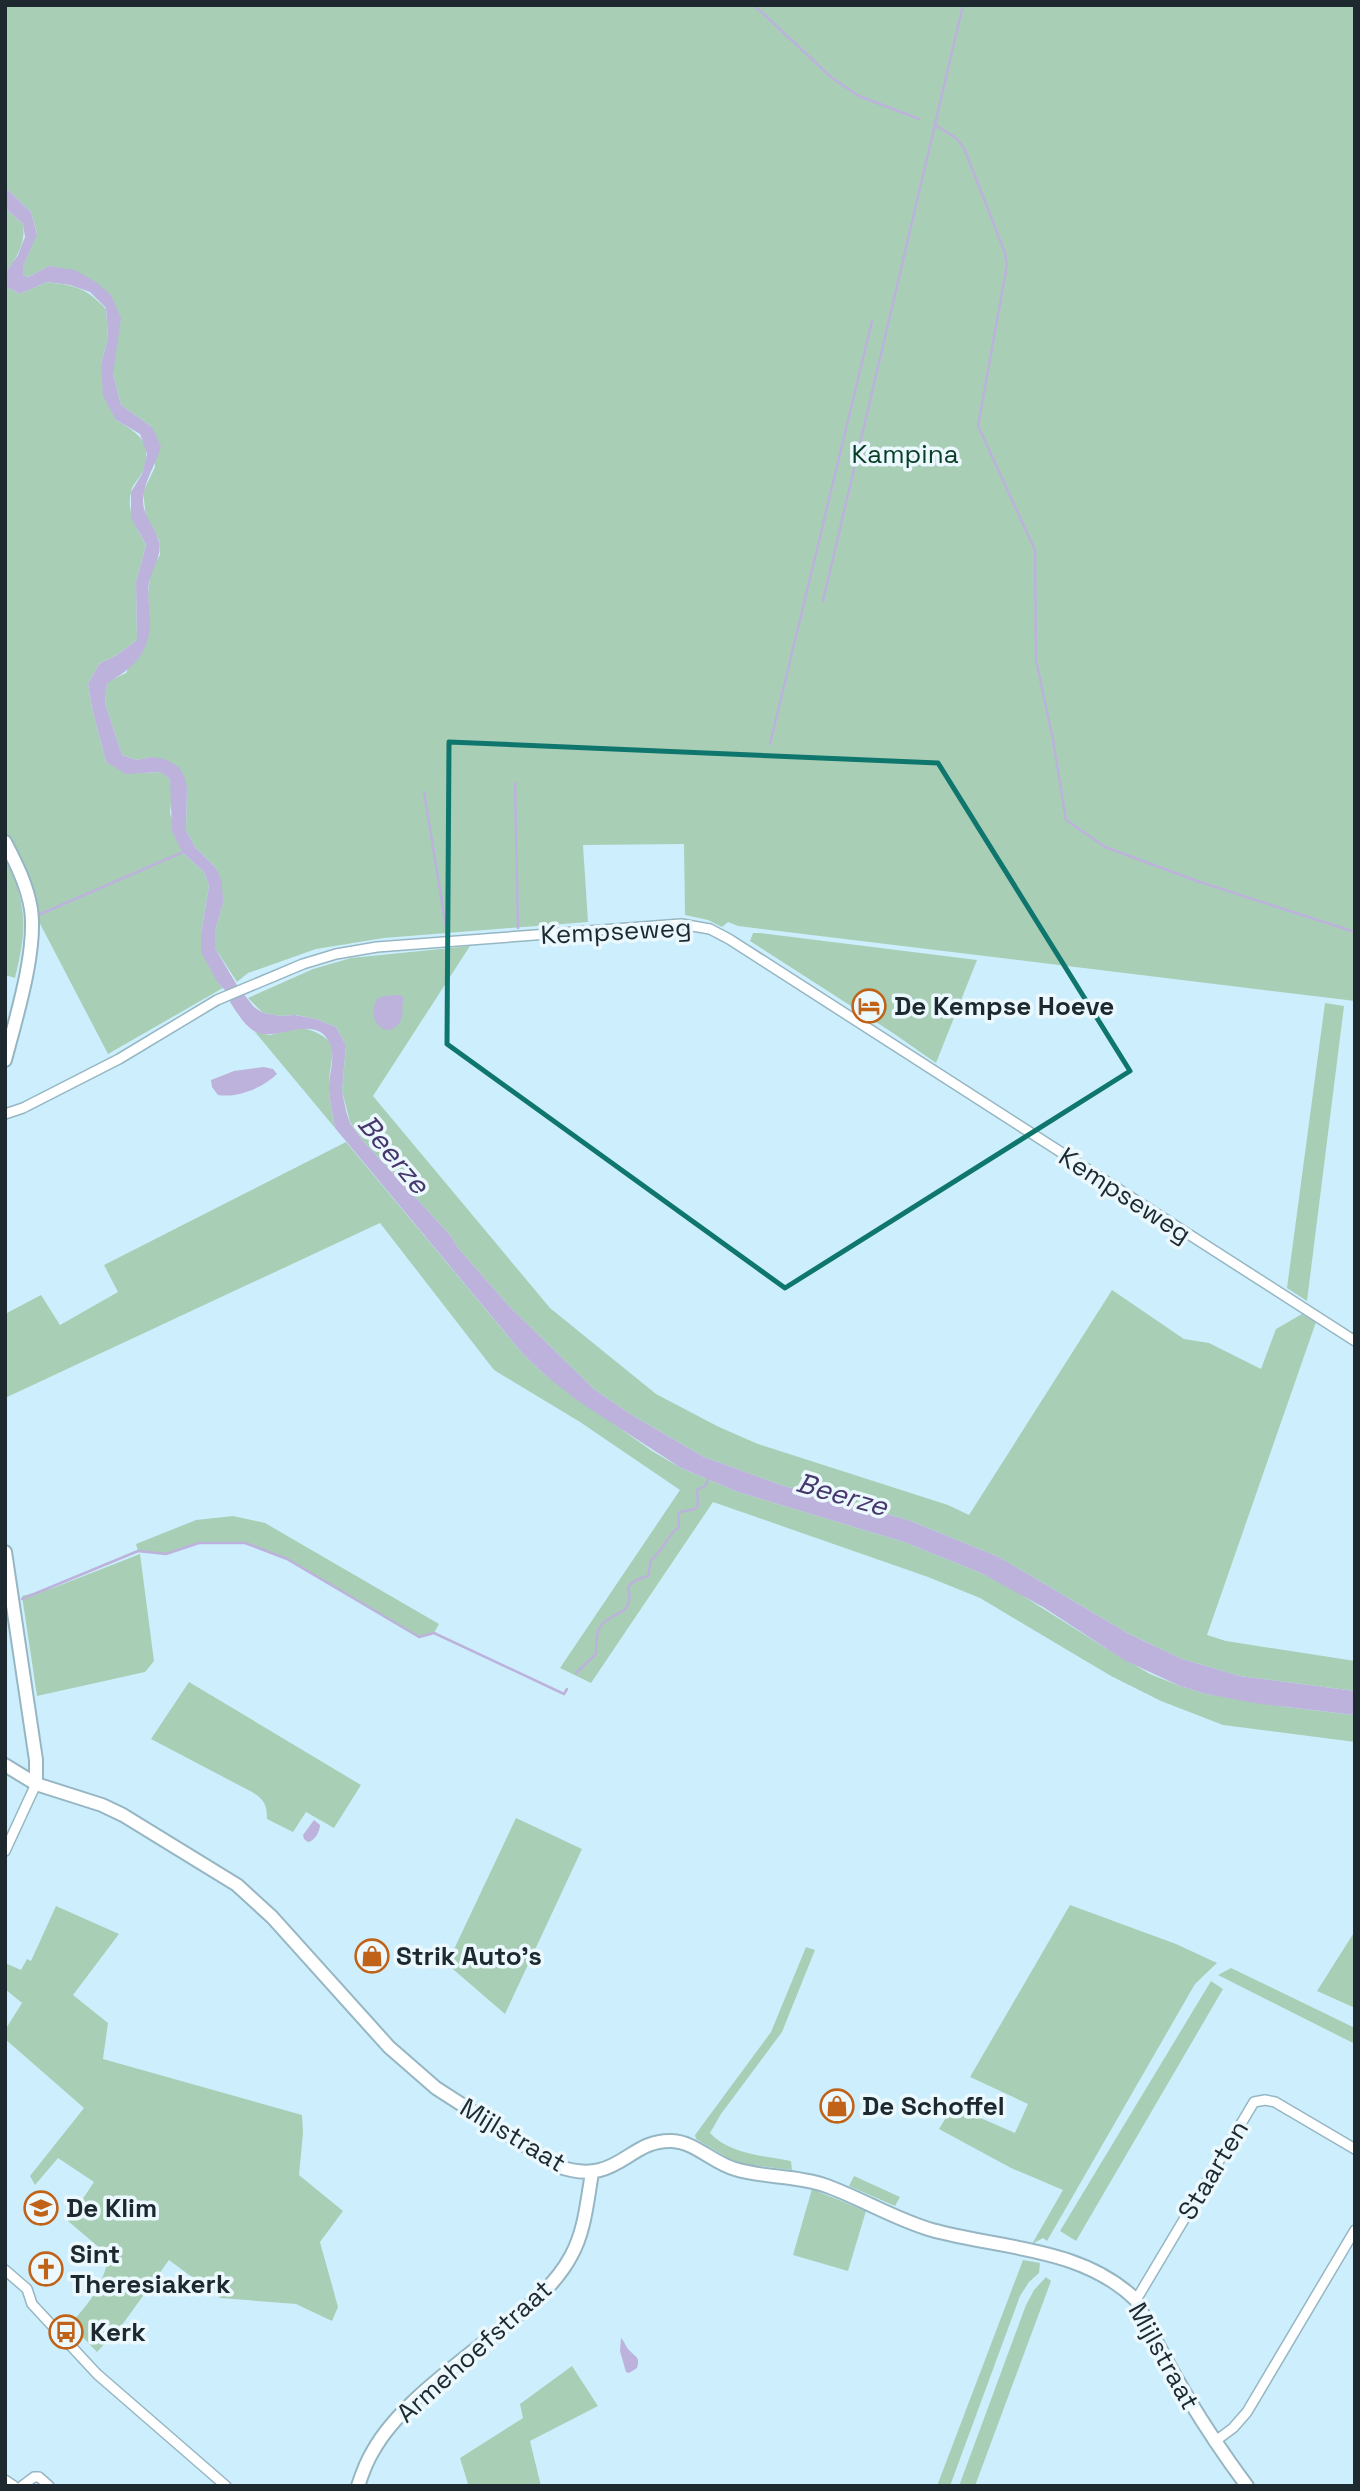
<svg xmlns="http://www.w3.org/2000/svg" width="1360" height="2491" font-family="'Space Grotesk',sans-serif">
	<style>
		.green { fill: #a8cfb6 }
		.water { fill: #bcb2dc }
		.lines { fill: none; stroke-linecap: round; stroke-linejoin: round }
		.stream { stroke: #bcb2dc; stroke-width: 2.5 }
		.street-casing { stroke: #96b6c3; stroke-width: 12 }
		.secondary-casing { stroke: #96b6c3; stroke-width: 16 }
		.street { stroke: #fff; stroke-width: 9 }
		.secondary { stroke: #fff; stroke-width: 12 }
		.marked { fill: none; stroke: #0f766e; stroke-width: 5; stroke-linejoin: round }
		.labels { text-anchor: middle; stroke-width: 7; stroke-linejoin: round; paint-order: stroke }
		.park-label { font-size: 26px; fill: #083e24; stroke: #ebf8fe }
		.street-label { font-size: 26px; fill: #1d292f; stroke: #ebf8fe }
		.poi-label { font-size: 26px; font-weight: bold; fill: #1d292f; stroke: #ebf8fe; text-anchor: start }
		.water-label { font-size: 28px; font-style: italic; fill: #47376d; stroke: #ebf8fe }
	</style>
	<rect width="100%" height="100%" fill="#cdeffd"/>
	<!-- green -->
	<path class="green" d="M 5,5 L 1355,5 L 1355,1001 L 738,926 L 728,922 L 722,927 L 708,920 L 685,915 L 684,844 L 583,845 L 588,922 L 384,938 L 316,949 L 248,973 L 237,982 L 215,948 L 215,931 L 223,902 L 216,868 L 195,847 L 186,830 L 187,788 L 151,757 L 137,760 L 122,755 L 105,703 L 107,682 L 126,673 L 150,621 L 148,594 L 151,570 L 160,555 L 159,540 L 146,517 L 143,492 L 155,467 L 152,427 L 121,405 L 113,374 L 111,295 L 49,266 L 28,277 L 23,275 L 23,267 L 37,233 L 31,212 L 5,187 Z
		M 5,208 L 23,224 C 26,244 17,257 5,273 Z
		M 47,282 C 76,286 85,287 106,309 L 108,338 L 101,364 L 116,420 C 139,434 154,442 142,473 C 139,479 132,485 131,492 C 126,511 137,529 146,545 L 136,582 L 137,640 L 117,655 L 99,664 L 88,684 L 92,708 L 106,762 L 144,773 L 161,772 L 170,779 L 172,793 L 170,813 L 182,852 L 204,872 L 209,886 L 201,933 L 218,983 L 223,988 L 108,1054 L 36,916 L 26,877 L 5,833 L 5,286 L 20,294 Z
		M 5,858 C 28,905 27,929 15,978 L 5,975 Z
		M 753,933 L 760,933 L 977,960 L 936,1063 L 893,1033 L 750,941 Z
		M 470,946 L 373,1096 L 550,1308 L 656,1394 L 719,1427 L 758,1444 L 948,1505 L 969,1515 L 1112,1290 L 1184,1339 L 1209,1343 L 1261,1369 L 1276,1329 L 1302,1314 L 1316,1322 L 1207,1635 L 1226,1641 L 1355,1661 L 1355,1691 L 1240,1676 L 1182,1659 L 1129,1634 L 999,1557 L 908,1520 L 781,1485 L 704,1457 L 630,1414 L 594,1389 L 510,1307 L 458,1248 L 451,1236 L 364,1142 L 350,1122 L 342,1091 L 346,1045 L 336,1027 L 316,1019 L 296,1015 L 280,1016 L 263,1013 L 248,998 L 313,969 L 351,958 Z
		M 1325,1003 L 1344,1006 L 1307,1301 L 1287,1288 Z
		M 300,1027 C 348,1040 328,1054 329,1090 C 330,1103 333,1116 335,1128 L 255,1032 L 270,1035 Z
		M 346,1142 L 523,1354 L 545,1375 L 652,1451 L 681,1468 L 738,1492 L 904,1542 L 981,1573 L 1012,1589 L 1104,1647 L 1150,1674 L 1180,1686 L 1206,1694 L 1286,1707 L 1355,1715 L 1355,1742 L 1223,1725 L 1161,1701 L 1111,1676 L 980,1598 L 928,1577 L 713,1502 L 591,1683 L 560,1668 L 680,1490 L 580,1422 L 494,1370 L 380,1223 L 5,1398 L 5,1314 L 41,1295 L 60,1325 L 118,1292 L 104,1265 Z
		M 233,1516 L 265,1523 L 439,1624 L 434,1633 L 419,1637 L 287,1559 L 245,1543 L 199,1543 L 166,1554 L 138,1551 L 136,1544 L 196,1520 Z
		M 140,1554 L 154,1661 L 145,1672 L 37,1696 L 22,1596 L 53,1588 Z
		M 189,1682 L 361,1785 L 334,1828 L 306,1812 L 293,1832 L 267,1819 C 267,1804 264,1800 252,1792 L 151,1739 Z
		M 516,1818 L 582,1849 L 505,2014 L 447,1964 Z
		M 1070,1905 L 1176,1944 L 1217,1963 L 1195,1984 L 1047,2241 L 1043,2238 L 1032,2244 L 1063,2190 L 1011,2168 L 939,2129 L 953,2106 L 1015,2133 L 1028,2104 L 970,2077 Z
		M 56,1906 L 119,1934 L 73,1995 L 108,2023 L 103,2059 L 302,2115 L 303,2133 L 299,2175 L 343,2211 L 320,2242 L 338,2307 L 332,2321 L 296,2304 L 220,2298 L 169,2260 L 122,2325 L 97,2352 L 70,2324 C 90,2303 103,2285 109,2256 L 68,2221 L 94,2182 L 58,2158 L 35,2185 L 30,2176 L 84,2108 L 5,2039 L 5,2030 L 22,2003 L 5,1989 L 5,1963 L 21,1970 L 27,1959 L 31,1961 Z
		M 1355,1931 L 1355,2008 L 1317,1991 Z
		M 806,1947 L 815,1950 L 782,2032 L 721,2114 L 710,2133 C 729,2154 765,2156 791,2161 L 792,2170 L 736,2163 L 696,2139 L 695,2135 L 771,2032 Z
		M 1231,1968 L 1355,2028 L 1355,2044 L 1218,1975 Z
		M 1211,1981 L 1223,1989 L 1076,2241 L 1060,2231 Z
		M 854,2176 L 900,2197 L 895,2206 L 849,2186 Z
		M 812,2189 L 866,2211 L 848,2271 L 793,2255 Z
		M 1023,2260 L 1040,2263 L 1039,2273 L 1029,2282 L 1020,2296 L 950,2486 L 937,2486 Z
		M 1046,2277 L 1051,2281 L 975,2486 L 959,2486 L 1026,2305 L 1034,2290 Z
		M 572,2366 L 598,2406 L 530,2441 L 541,2486 L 465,2486 L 468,2484 L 460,2458 L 523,2418 L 520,2404 Z"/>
	<!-- water -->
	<path class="water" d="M 5,187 L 31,212 L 37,234 L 23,267 L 23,275 L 28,277 L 49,266 L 75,270 L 96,282 L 111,295 L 121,318 L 113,374 L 121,405 L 152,427 L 161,446 C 157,461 147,477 144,492 C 139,514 155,525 159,542 C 162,557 152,568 149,583 C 147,596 150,607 150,620 C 150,653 134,668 107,683 L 105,703 L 122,755 L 137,760 L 151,757 L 165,759 L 179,767 L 185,778 L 187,788 L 186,830 L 195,847 L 216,868 L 222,882 L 223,903 L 215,931 L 215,948 L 238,987 L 254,1007 L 263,1013 L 280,1016 L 295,1015 L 316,1019 L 336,1027 L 346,1045 L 342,1091 L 346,1111 L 350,1123 L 364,1142 L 451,1236 L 458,1248 L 510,1307 L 594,1389 L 630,1414 L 704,1457 L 781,1485 L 908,1520 L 999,1557 L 1129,1634 L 1182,1659 L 1240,1676 L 1355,1691 L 1355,1715 L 1254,1703 L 1206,1694 L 1180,1686 L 1124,1660 L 1043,1607 L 981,1573 L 904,1542 L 738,1492 L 681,1468 L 578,1401 L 545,1375 L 523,1354 L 335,1128 C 333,1116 330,1103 329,1090 C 328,1074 337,1058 329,1042 C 314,1012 274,1044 254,1031 C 244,1025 236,1011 230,1002 L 232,997 L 218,983 L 201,952 L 201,933 L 209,886 L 204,872 L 182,852 L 172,831 L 170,779 L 160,772 L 126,774 L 106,762 L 92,708 L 88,684 L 99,664 L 117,655 L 137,640 L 136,582 L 146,545 L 131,518 L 131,492 L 142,474 L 147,454 L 140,434 L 116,420 L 103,396 L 101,364 L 108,338 L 106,308 L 90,292 L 70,285 L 47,282 L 20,294 L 5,286 L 5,273 L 18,255 L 25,237 L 23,224 L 5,208 Z
		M 400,995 L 404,998 C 401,1006 404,1013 401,1020 C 391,1041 364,1025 377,999 L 383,996 Z
		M 264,1067 L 273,1069 L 277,1074 C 263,1088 237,1098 218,1095 L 212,1087 L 211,1080 L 234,1071 Z
		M 314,1820 L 320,1825 C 320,1831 315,1841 308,1842 L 304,1839 L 303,1835 Z
		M 621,2338 C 625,2342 626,2348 630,2351 C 637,2358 640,2357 637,2368 L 629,2373 L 626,2372 L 620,2351 Z"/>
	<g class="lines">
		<!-- stream -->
		<path class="stream" d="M 754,5 L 832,78 L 859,96 L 919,119
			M 934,124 L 956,138 L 964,148 L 1005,253 L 1007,265 L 978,426 L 1035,550 L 1036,660 L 1053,740 L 1066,820 L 1105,847 L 1197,881 L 1355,932
			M 823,601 L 963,5
			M 770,744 L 872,321
			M 515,783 L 518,928
			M 424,792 L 447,933
			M 36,916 L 183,852
			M 22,1599 L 138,1551 L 166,1554 L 199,1543 L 245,1543 L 287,1559 L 419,1637 L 434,1633 L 564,1694 L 567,1689
			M 576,1673 L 596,1654 C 597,1635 594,1627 612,1617 C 616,1614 623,1612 626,1608 C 638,1590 613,1587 648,1576 L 651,1560 C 664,1550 666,1536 679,1527 L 678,1516 L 680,1512 L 695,1509 L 698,1505 L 697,1490 L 705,1486 L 708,1480"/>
		<defs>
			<path id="street" d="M 5,1114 L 23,1108 L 119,1059 L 217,1000 L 303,964 L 336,954 L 377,947 L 681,924 L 710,929 L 729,939 L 1355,1341
				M 5,1851 L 36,1784
				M 5,2270 L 27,2289 L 32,2304 L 97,2374 L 226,2486
				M 1136,2300 L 1254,2102 L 1265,2100 L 1275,2102 L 1355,2149
				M 1214,2442 L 1233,2428 L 1247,2412 L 1355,2230
				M 5,2480 L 14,2486
				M 22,2486 L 34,2477 L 39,2477 L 49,2486"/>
			<path id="secondary" d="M 5,842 C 16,863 27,885 31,909 C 37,951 16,1018 5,1060
				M 5,1552 L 36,1760 L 36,1784
				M 5,1765 L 36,1784 L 102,1805 L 123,1815 L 237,1885 L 272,1917 L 389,2047 L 436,2088 L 557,2166 C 618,2188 627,2139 672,2141 C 695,2142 713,2163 735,2169 C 764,2178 795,2175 824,2185 C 861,2198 894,2219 932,2230 C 1001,2249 1082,2247 1136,2300 C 1167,2367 1203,2427 1247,2486
				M 358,2486 C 362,2474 366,2462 373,2451 C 400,2402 466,2359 509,2322 C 532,2303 556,2284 571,2256 C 585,2231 587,2201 592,2173"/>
		</defs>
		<!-- street casing -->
		<use href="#street" class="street-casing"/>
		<!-- secondary casing -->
		<use href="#secondary" class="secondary-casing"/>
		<!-- street -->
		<use href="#street" class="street"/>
		<!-- secondary -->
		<use href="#secondary" class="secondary"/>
	</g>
	<!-- marked area -->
	<path class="marked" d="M 449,742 L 938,763 L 1130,1071 L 785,1288 L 447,1044 Z"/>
	<!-- icons -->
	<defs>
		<symbol id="hotel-ring" viewBox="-11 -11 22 22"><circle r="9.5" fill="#ebf8fe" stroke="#c06217" stroke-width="1.5"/><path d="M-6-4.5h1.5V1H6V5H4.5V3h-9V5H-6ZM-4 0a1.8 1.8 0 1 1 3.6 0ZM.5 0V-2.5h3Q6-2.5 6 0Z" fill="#c06217"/></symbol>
		<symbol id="shop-ring" viewBox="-11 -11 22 22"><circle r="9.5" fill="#ebf8fe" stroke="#c06217" stroke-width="1.5"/><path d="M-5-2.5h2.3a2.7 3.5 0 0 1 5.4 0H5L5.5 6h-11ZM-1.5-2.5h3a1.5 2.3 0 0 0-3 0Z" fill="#c06217"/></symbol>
		<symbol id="school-ring" viewBox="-11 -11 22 22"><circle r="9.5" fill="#ebf8fe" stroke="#c06217" stroke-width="1.5"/><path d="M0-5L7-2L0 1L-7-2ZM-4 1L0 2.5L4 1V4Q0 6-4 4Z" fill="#c06217"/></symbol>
		<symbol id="church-ring" viewBox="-11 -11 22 22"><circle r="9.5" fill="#ebf8fe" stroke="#c06217" stroke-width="1.5"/><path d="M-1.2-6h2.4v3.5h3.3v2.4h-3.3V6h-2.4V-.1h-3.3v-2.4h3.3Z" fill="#c06217"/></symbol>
		<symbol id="bus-ring" viewBox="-11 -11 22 22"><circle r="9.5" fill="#ebf8fe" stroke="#c06217" stroke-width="1.5"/><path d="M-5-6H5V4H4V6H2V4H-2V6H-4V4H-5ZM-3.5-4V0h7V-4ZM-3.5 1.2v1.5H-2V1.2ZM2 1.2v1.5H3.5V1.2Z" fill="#c06217"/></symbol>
	</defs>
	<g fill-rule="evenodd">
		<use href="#hotel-ring" x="850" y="987" width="38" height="38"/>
		<use href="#shop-ring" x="353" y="1937" width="38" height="38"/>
		<use href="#shop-ring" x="818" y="2087" width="38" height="38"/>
		<use href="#school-ring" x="22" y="2189" width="38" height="38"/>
		<use href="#church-ring" x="27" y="2250" width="38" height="38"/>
		<use href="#bus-ring" x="47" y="2313" width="38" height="38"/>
	</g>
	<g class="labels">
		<!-- park labels -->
		<g class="park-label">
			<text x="905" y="463">Kampina</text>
		</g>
		<!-- street labels -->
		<g class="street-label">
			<text transform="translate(616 931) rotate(-3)" y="9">Kempseweg</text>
			<text transform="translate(1125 1195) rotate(33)" y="9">Kempseweg</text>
			<text transform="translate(513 2135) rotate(31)" y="9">Mijlstraat</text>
			<text transform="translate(1213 2170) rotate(-59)" y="9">Staarten</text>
			<text transform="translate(474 2351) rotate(-42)" y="9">Armehoefstraat</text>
			<text transform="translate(1164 2356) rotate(61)" y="9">Mijlstraat</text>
		</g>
		<!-- poi labels -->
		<g class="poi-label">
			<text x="894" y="1015">De Kempse Hoeve</text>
			<text x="396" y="1965">Strik Auto's</text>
			<text x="862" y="2115">De Schoffel</text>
			<text x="66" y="2217">De Klim</text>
			<text x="70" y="2263">Sint<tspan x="70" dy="30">Theresiakerk</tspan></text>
			<text x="90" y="2341">Kerk</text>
		</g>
		<!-- water labels -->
		<g class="water-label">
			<text transform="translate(394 1154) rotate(50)" y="10">Beerze</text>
			<text transform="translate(842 1494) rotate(16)" y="10">Beerze</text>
		</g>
	</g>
	<!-- border -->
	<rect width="1360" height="2491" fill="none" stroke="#1d292f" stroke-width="14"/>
</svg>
